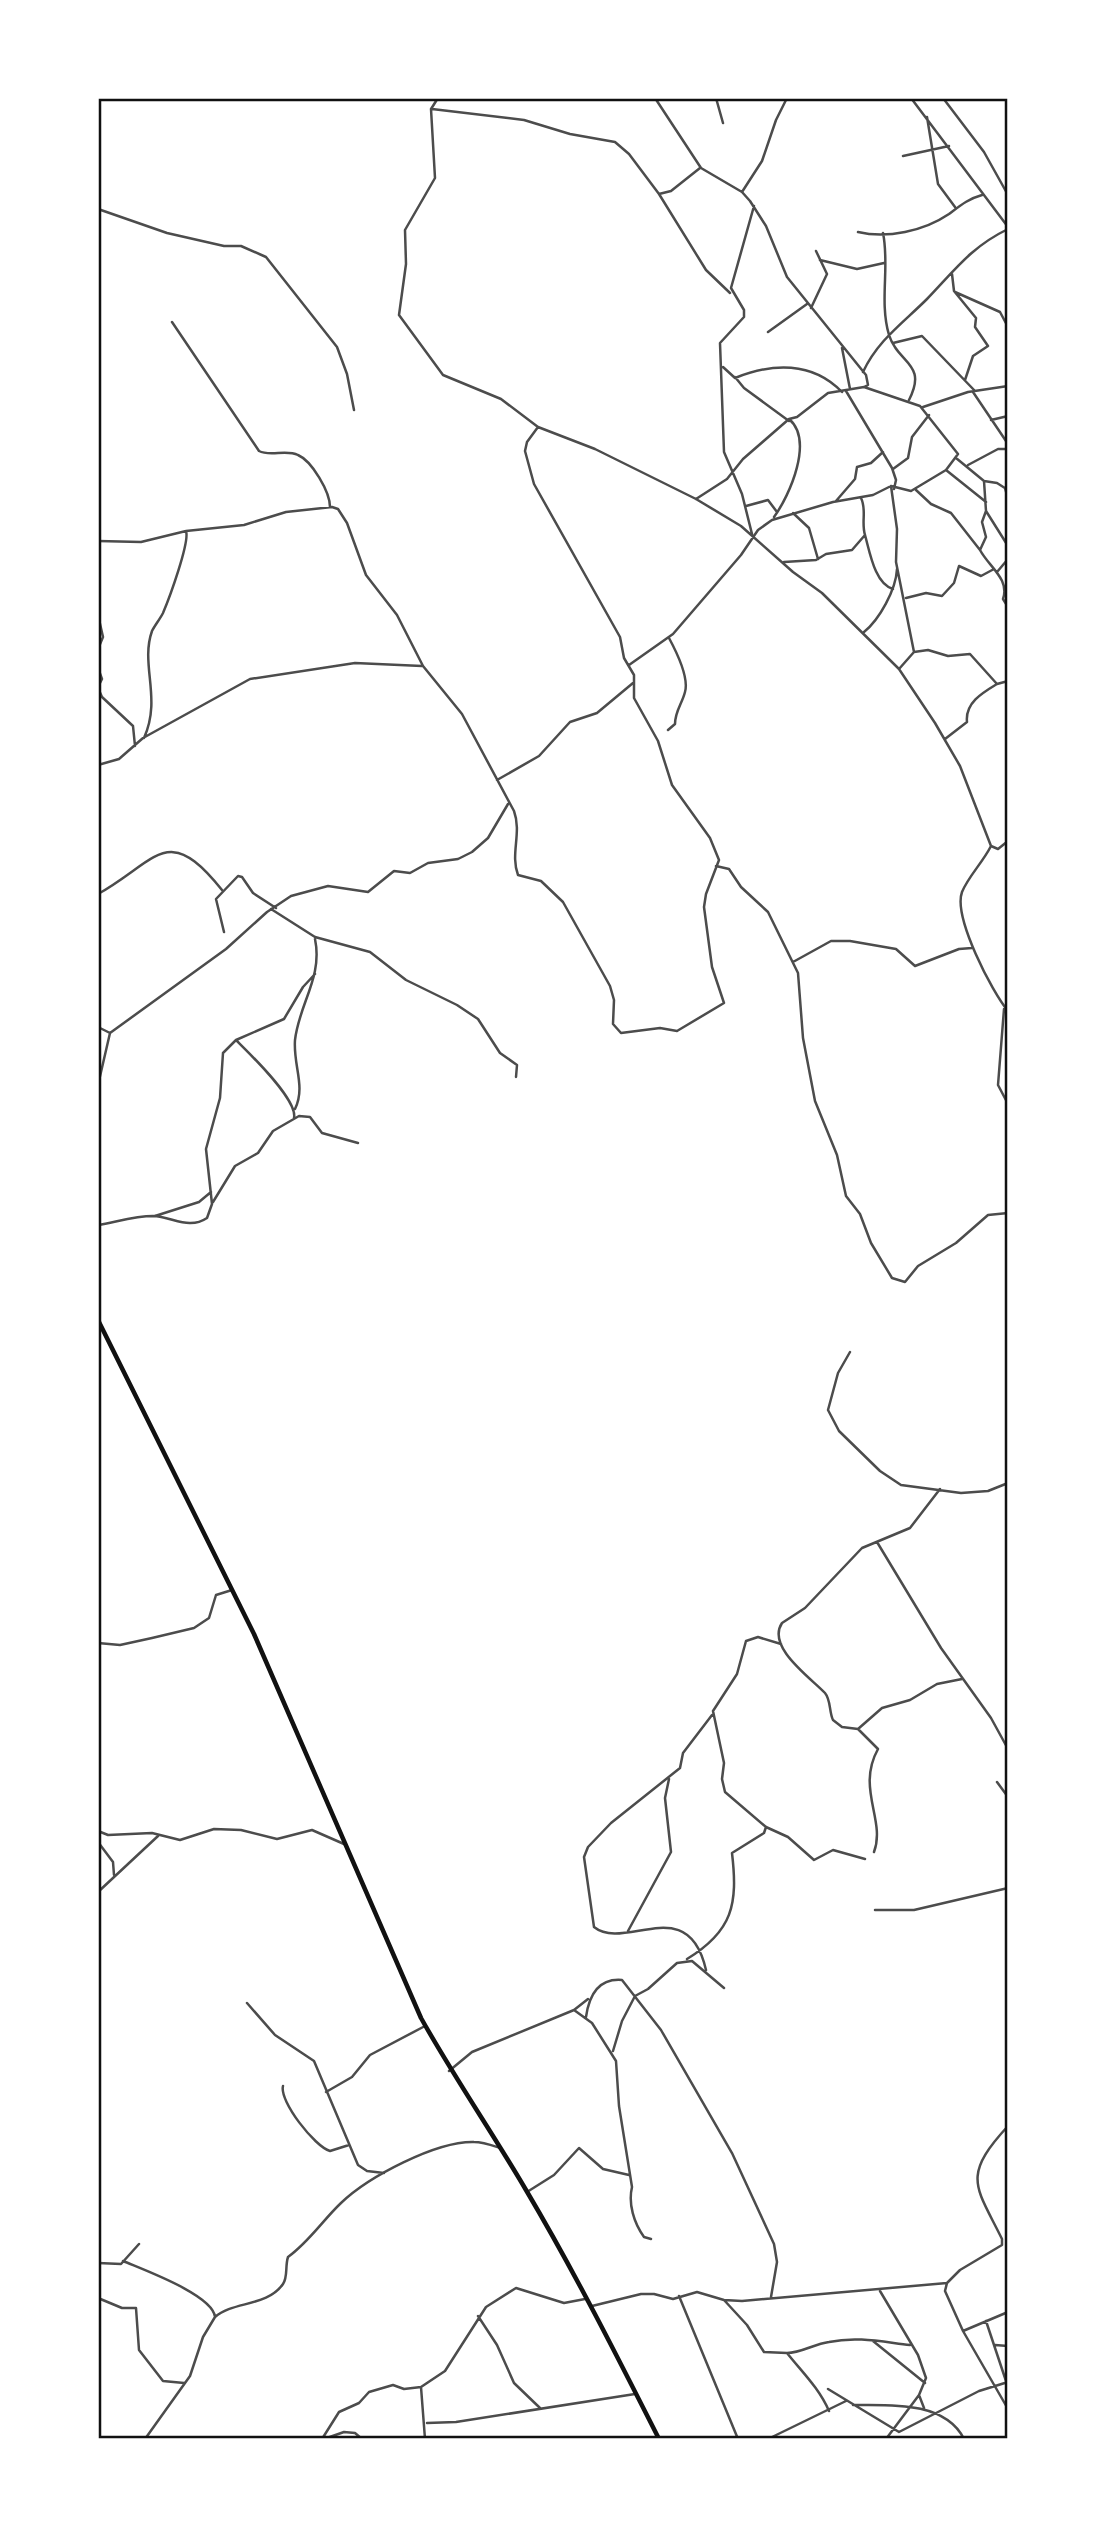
<svg xmlns="http://www.w3.org/2000/svg" width="1106" height="2537" font-family="'IBM Plex Sans',sans-serif">
	<style>
		.lines { fill: none; stroke-linecap: round; stroke-linejoin: round }
		.minor { stroke: #4c4c4c; stroke-width: 2.5 }
		.trunk { stroke: #111; stroke-width: 4.5 }
		.neatline { fill: none; stroke: #111; stroke-width: 2.5 }
	</style>
	<rect width="100%" height="100%" fill="#fff"/>
	<g class="lines">
		<!-- minor -->
		<path class="minor" d="M 438,98 L 431,109 L 435,178 L 405,230 L 406,264 L 399,315 L 443,375 L 501,399 L 538,427
			M 655,98 L 701,168 L 742,192 L 750,201 L 766,226 L 787,277 L 866,375 L 868,385 L 864,387
			M 716,98 L 723,123
			M 911,98 L 1008,227
			M 943,98 L 984,152 L 1008,195
			M 432,109 L 524,120 L 570,134 L 615,142 L 629,154 L 659,194 L 671,191 L 700,168
			M 927,117 L 938,184 L 955,207
			M 903,156 L 949,146
			M 742,192 L 762,161 L 776,120 L 787,98
			M 659,194 L 706,270 L 730,293
			M 98,209 L 167,233 L 224,246 L 241,246 L 266,257 L 337,347 L 347,374 L 354,410
			M 858,232 C 887,239 924,231 949,214 C 961,205 968,199 982,195
			M 883,233 C 890,266 879,301 889,335 C 898,364 928,363 909,400
			M 820,260 L 857,269 L 884,263
			M 952,274 L 954,291 L 976,318 L 975,327 L 988,346 L 973,356 L 965,380
			M 955,292 L 1000,312 L 1008,327
			M 811,308 L 827,274 L 816,251
			M 172,322 L 259,451 C 270,457 286,449 298,455 C 312,461 330,492 330,507
			M 768,332 L 807,304
			M 893,343 L 922,336 L 975,391
			M 842,348 L 850,389
			M 723,367 L 735,378 C 772,363 812,361 842,392
			M 863,372 C 878,340 903,323 927,299 C 955,270 971,247 1008,229
			M 735,377 L 744,388 L 789,421
			M 846,391 L 892,468 L 896,480 L 894,489
			M 973,392 L 1008,444
			M 923,407 L 968,392 L 1008,386
			M 991,420 L 1008,416
			M 956,458 L 984,481 L 997,483 L 1008,490
			M 968,465 L 998,449 L 1008,449
			M 893,469 L 908,458 L 912,437 L 929,415
			M 946,470 L 986,502
			M 984,481 L 986,511 L 982,522 L 986,537 L 980,550 C 989,567 1010,579 1003,599 L 1008,607
			M 891,486 L 897,529 L 896,562 L 914,652 L 899,669
			M 1005,488 L 1008,499
			M 916,490 L 931,504 L 951,513 L 980,550
			M 861,498 C 867,510 861,522 865,535 C 870,553 875,584 893,589
			M 836,501 L 855,479 L 857,467 L 871,463 L 883,452
			M 746,506 L 768,500 L 777,512
			M 986,511 L 1008,546
			M 793,513 L 809,528 L 818,559
			M 774,517 C 790,495 814,440 789,419
			M 752,534 L 742,494 L 724,452 L 720,343 L 744,317 L 744,310 L 731,288 L 754,206
			M 98,541 L 141,542 L 186,531 L 244,525 L 286,512 L 332,507 L 338,509 L 347,523 L 366,575 L 397,615 L 423,666 L 462,714 L 514,811 C 522,833 510,854 518,875 L 541,881 L 563,902 L 610,986 L 614,1000 L 613,1024 L 621,1033 L 660,1028 L 677,1031 L 724,1003 L 712,967 L 704,907 L 706,894 L 719,860 L 710,838 L 672,785 L 658,741 L 634,698 L 634,675 L 624,658 L 620,637 L 534,484 L 525,451 L 527,442 L 538,427 L 595,449 L 696,499 L 741,526 L 793,572 L 822,593 L 899,669 L 935,723 L 960,766 L 991,846 L 998,849 L 1008,841
			M 784,562 L 816,560 L 826,554 L 852,550 L 865,535
			M 997,572 L 1008,559
			M 906,598 L 926,593 L 942,596 L 954,583 L 959,566 L 981,576 L 994,569
			M 98,615 L 103,637 L 98,649
			M 864,632 C 879,620 896,590 897,569
			M 914,652 L 928,650 L 948,656 L 970,654 L 997,684 L 1008,681
			M 629,665 L 673,634 L 741,555 L 758,530 L 772,520 L 833,502 L 873,495 L 891,486 L 911,491 L 946,470 L 958,454 L 920,406 L 864,387 L 828,393 L 797,417 L 789,419 L 743,459 L 727,479 L 696,499
			M 98,668 L 102,679 L 98,687
			M 98,688 L 102,697 L 133,726 L 135,746
			M 668,730 L 675,724 C 675,711 682,704 685,692 C 689,678 676,651 669,638
			M 144,738 C 162,698 140,665 152,631 C 155,625 160,619 163,613 C 169,599 190,542 186,531
			M 945,739 L 967,722 C 965,703 982,693 997,684
			M 98,765 L 119,759 L 143,738 L 250,679 L 355,663 L 422,666
			M 497,780 L 539,756 L 570,722 L 597,713 L 633,683
			M 991,846 C 983,862 968,877 962,892 C 953,917 992,992 1008,1011
			M 716,866 L 729,869 L 741,887 L 768,912 L 798,973 L 803,1038 L 815,1101 L 837,1155 L 846,1196 L 860,1214 L 871,1243 L 892,1278 L 905,1282 L 918,1266 L 956,1243 L 988,1215 L 1008,1213
			M 98,894 C 157,861 167,821 222,890
			M 271,909 L 315,937 L 370,952 L 406,980 L 457,1005 L 478,1019 L 500,1053 L 517,1065 L 516,1077
			M 224,932 L 216,899 L 238,876 L 242,877 L 253,893 L 276,908
			M 793,962 L 831,941 L 850,941 L 896,949 L 915,966 L 959,949 L 972,948
			M 1004,1009 L 998,1085 L 1008,1104
			M 98,1027 L 110,1033
			M 236,1040 C 250,1054 298,1100 294,1118
			M 98,1085 L 110,1033 L 226,949 L 267,912 L 291,896 L 328,886 L 368,892 L 394,871 L 410,873 L 428,863 L 458,859 L 472,852 L 488,838 L 508,804
			M 295,1109 C 306,1086 293,1066 295,1040 C 299,1004 323,977 315,939
			M 213,1202 L 235,1166 L 258,1153 L 273,1131 L 299,1116 L 310,1117 L 322,1133 L 358,1143
			M 155,1216 L 199,1202 L 211,1192
			M 98,1225 C 116,1222 135,1216 153,1216 C 173,1217 189,1230 207,1218 L 212,1204 L 206,1149 L 220,1098 L 223,1053 L 236,1040 L 284,1019 L 303,987 L 315,974
			M 850,1352 L 838,1373 L 828,1410 L 839,1431 L 880,1471 L 901,1485 L 961,1493 L 988,1491 L 1008,1483
			M 940,1489 L 910,1528 L 862,1548 L 805,1608 L 782,1623 C 766,1647 811,1678 825,1693 C 831,1700 829,1712 833,1720 L 842,1727 L 858,1729 L 882,1708 L 910,1700 L 937,1684 L 962,1679
			M 877,1542 L 941,1648 L 991,1718 L 1008,1749
			M 98,1643 L 120,1645 L 152,1638 L 194,1628 L 209,1618 L 216,1595 L 232,1590
			M 781,1644 L 758,1637 L 746,1641 L 737,1674 L 713,1711 L 724,1763 L 722,1779 L 725,1792 L 766,1827 L 788,1837 L 814,1860 L 833,1850 L 865,1859
			M 858,1729 L 878,1749 C 856,1789 886,1820 874,1852
			M 997,1782 L 1008,1797
			M 98,1831 L 108,1835 L 152,1833 L 180,1840 L 214,1829 L 241,1830 L 277,1839 L 312,1830 L 344,1844
			M 98,1842 L 113,1862 L 114,1875
			M 98,1892 L 158,1836
			M 875,1910 L 914,1910 L 1008,1888
			M 628,1931 L 671,1852 L 665,1798 L 669,1779
			M 687,1959 C 733,1931 738,1904 732,1853 L 764,1833 L 766,1827
			M 706,1970 C 688,1891 625,1952 594,1927 L 584,1857 L 588,1847 L 611,1823 L 680,1768 L 683,1753 L 712,1715
			M 247,2003 L 275,2035 L 314,2061 L 358,2165 L 367,2171 L 384,2173
			M 574,2010 L 588,1999
			M 586,2017 C 589,1996 598,1978 622,1980 L 661,2030 L 732,2153 L 774,2244 L 777,2262 L 771,2297
			M 613,2051 L 622,2021 L 635,1996 L 648,1989 L 677,1963 L 692,1961 L 724,1988
			M 449,2071 L 472,2052 L 574,2010 L 592,2023 L 616,2061 L 619,2106 L 632,2187 C 628,2204 634,2223 644,2237 L 651,2239
			M 283,2086 C 279,2101 315,2147 330,2151 L 349,2145
			M 326,2092 L 352,2077 L 370,2055 L 425,2026
			M 1008,2126 C 961,2177 976,2186 1002,2239 L 1002,2245 L 960,2270 L 947,2283 L 945,2291 L 963,2331 L 1008,2409
			M 527,2192 L 554,2175 L 579,2148 L 603,2169 L 629,2175
			M 123,2261 C 144,2270 213,2295 215,2317
			M 98,2263 L 121,2264 L 139,2244
			M 880,2291 L 918,2355 L 926,2378 L 919,2395 L 886,2439
			M 679,2296 L 738,2439
			M 98,2298 L 122,2308 L 136,2308 L 139,2350 L 163,2381 L 184,2383
			M 724,2300 L 747,2325 L 764,2352 L 787,2353 C 802,2372 819,2388 829,2411
			M 592,2306 L 641,2294 L 654,2294 L 673,2299 L 697,2292 L 724,2300 L 742,2301 L 947,2283
			M 478,2316 L 497,2345 L 514,2383 L 540,2408
			M 986,2321 L 1006,2381
			M 963,2331 L 1008,2312
			M 873,2341 L 925,2383
			M 995,2345 L 1008,2346
			M 787,2353 C 801,2353 814,2344 829,2342 C 857,2336 883,2342 910,2345
			M 828,2389 L 899,2432 L 979,2391 L 1008,2382
			M 919,2395 L 924,2408
			M 853,2405 C 890,2405 945,2401 964,2439
			M 427,2423 L 456,2422 L 635,2394
			M 145,2439 L 190,2376 L 203,2337 L 215,2317 C 233,2301 267,2307 283,2284 C 288,2277 285,2266 288,2257 C 309,2242 323,2220 341,2203 C 368,2177 436,2141 474,2142 C 483,2142 491,2145 500,2148
			M 322,2439 L 339,2412 L 359,2403 L 369,2392 L 393,2385 L 404,2389 L 421,2387
			M 324,2439 L 344,2432 L 355,2433 L 362,2439
			M 425,2439 L 421,2387 L 445,2371 L 486,2307 L 516,2288 L 564,2303 L 585,2299
			M 768,2439 L 846,2401
			M 1004,2439 L 1008,2437"/>
		<!-- trunk -->
		<path class="trunk" d="M 98,1320 L 254,1634 L 421,2018 C 454,2077 492,2132 526,2190 C 574,2271 617,2356 659,2439"/>
	</g>
	<!-- border -->
	<rect width="1106" height="2537" fill="none" stroke="#ffffff" stroke-width="200"/>
	<rect x="100" y="100" width="906" height="2337" class="neatline"/>
</svg>
